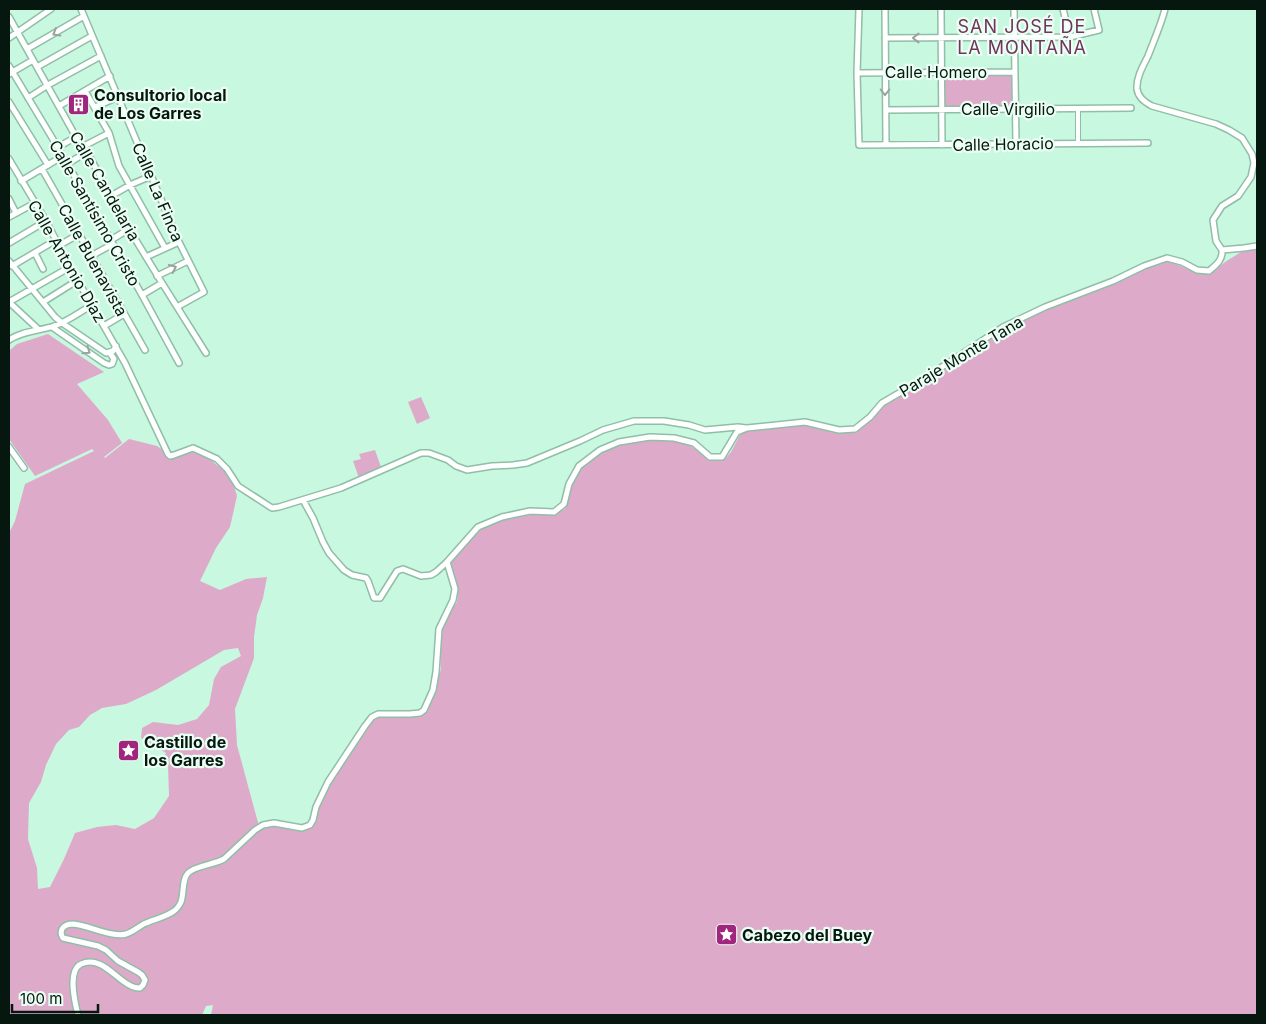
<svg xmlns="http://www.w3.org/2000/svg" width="1266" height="1024" font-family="Inter,sans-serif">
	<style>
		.green { fill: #ddabc9; fill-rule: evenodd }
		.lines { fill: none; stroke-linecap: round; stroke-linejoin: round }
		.pedestrian-casing { stroke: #90bea7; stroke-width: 6 }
		.minor-casing { stroke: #90bea7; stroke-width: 8 }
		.pedestrian { stroke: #fff; stroke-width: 4 }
		.minor { stroke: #fff; stroke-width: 5 }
		.oneway { stroke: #9ba29f }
		.labels { text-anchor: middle; stroke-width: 4.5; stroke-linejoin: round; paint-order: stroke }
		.street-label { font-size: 16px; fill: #05170f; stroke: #ebfef3 }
		.poi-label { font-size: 16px; font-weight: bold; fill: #05170f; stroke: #ebfef3; text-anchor: start }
		.neighbourhood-label { font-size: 18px; letter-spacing: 1px; fill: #70345b; stroke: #ebfef3 }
	</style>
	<rect width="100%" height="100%" fill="#c8f8df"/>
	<!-- green -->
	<path class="green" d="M 941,72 L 1015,72 L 1016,109 L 942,109 Z
		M 1257,249 L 1257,1015 L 211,1015 L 213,1005 L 206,1006 L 202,1015 L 9,1015 L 9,533 L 15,521 L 25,484 L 94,451 L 92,449 L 35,476 L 9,439 L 9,351 L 17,344 L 48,334 L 104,372 L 77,384 L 108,420 L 122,443 L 104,457 L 105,458 L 129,439 L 157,446 L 173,457 L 192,452 L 208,458 L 231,476 L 237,496 L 230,527 L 216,548 L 200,581 L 220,590 L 246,579 L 267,577 L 263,598 L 257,615 L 254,637 L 254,658 L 235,709 L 237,745 L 260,830 L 268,826 L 284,826 L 297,829 L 313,821 L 328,788 L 370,723 L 379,717 L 422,716 L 428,711 L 441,669 L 440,653 L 442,630 L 448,615 L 457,602 L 458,592 L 451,562 L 458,552 L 472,537 L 483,528 L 505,519 L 529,515 L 550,514 L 565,509 C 566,506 567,502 568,498 C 570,493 570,485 573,480 C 583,460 618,442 640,439 C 648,438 674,440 682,442 C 694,445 703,459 715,460 C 718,460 723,459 726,458 L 731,452 L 741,433 L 752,430 L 800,424 L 812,426 L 839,432 L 860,428 L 867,424 L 887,402 L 928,382 L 1003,329 L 1035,313 L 1160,262 L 1170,261 L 1187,269 L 1201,273 L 1214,271 L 1225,262 L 1241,252 ZM 238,648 L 241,656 L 221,667 L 214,679 L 209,705 L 197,719 L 178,725 L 153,722 L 142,728 L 141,738 L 166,753 L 165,755 L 168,764 L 169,796 L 154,818 L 135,829 L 116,825 L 97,827 L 75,833 L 64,859 L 50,887 L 38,889 L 37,868 L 28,839 L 29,803 L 41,782 L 46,765 L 56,744 L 69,730 L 79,727 L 90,715 L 102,708 L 126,704 L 156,690 L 224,650 Z
		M 421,397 L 430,418 L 417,424 L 408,402 Z
		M 375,450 L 381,467 L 359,478 L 353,461 L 361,459 L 359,454 Z"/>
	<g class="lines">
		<defs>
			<path id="pedestrian" d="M 1078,143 L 1078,108"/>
			<path id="minor" d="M 81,9 L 179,242 L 204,292 L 177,307
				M 859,9 L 857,73 L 859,145 L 1148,143
				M 885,9 L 886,145
				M 941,9 L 942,145
				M 1014,9 L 1016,144
				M 1063,9 L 1070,37
				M 1165,9 C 1161,25 1154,40 1148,56 C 1143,66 1136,78 1137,89 C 1138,97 1146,103 1152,106 L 1216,124 L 1229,130 L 1242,138 L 1252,154 L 1254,163 L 1251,177 L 1238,196 L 1222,206 L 1213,220 L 1216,241 L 1222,250
				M 9,17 L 76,137 L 87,152 L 129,229 L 162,283 L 206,353
				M 9,38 L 51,9
				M 885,38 L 1070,37 L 1099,30 L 1094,9
				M 27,49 L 84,16
				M 9,66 L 63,156 L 142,295 L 179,363
				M 37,67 L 92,36
				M 857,73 L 1015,72
				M 9,74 L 33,60
				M 85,91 L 109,133 L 119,166 L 165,248
				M 28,98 L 48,85 L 101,56
				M 9,102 L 48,165
				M 59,106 L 110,76
				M 95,107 L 118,97
				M 886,110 L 1131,108
				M 58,147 L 76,137
				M 82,147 L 109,133
				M 9,159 L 46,221 L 70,267 L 125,363 L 168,454 L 170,456 L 174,455 L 193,448 L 217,459 L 227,469 L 238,486 L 272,508 L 279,507 L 341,488 L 421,453 L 429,453 L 448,460 L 456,466 L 467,470 L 492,466 L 513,465 L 527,463 L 580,441 L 603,430 L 634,421 L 664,421 L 689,425 L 705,430 L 738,427 L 746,428
				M 67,164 L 87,152
				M 42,169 L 145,350
				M 21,181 L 63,156
				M 111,196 L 130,185 L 151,176
				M 9,199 L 16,213
				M 9,217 L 35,203
				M 111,240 L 129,229
				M 9,243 L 46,221
				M 60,245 L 79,234
				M 1222,250 L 1244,248 L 1257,246
				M 35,253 L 43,269
				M 91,256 L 113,244
				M 146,257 L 179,242
				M 9,261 L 55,317 L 62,323 L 106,353 L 113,351 L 116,346
				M 12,266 L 56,240
				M 157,276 L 188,261
				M 142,295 L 162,283
				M 9,302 L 70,267
				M 9,302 L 38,329
				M 43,302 L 78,280
				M 104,326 L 124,314
				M 52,327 L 104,363 L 109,365 L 112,364 L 114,359 L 110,353
				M 9,340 C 22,331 39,331 54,326 C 67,322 80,312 92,305
				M 9,447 L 24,468
				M 303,500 L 313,518 L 323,542 L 329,553 L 344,570 L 352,575 L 366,578 L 368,581 L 374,598 L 380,598 L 397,571 L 403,569 L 421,576 L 431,575 L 436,572 L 447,562 L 478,527 L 502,517 L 530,511 L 554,512 L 564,504 L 569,484 L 579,466 L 600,450 L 619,442 L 650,437 L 674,438 L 694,443 L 710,457 L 722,457 L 737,432 L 747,428 L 805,422 L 839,430 L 855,429 L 870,417 L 882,403 L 925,378 L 1003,327 L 1045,307 L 1113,281 L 1144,266 L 1167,258 L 1182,262 L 1197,270 L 1209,271 C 1216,265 1223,260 1222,250
				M 78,1015 C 75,1003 67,971 81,964 C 104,953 121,989 140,988 L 143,985 L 145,980 L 142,975 L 138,972 L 118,961 L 106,950 L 98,946 L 63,938 C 58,930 64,924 73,924 C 88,925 112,938 126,934 C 133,932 139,926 146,923 C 155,919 166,917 174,911 C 177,909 179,906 181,902 C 184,893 182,879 188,873 C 196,865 214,865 224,859 L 255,830 L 263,825 L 274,823 L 302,828 L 310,825 L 313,820 L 316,807 L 328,782 L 365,726 L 372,717 L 378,714 L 410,714 L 420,713 L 424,710 L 433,690 L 436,672 L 439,629 L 453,600 L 455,589 L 447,562"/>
		</defs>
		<!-- pedestrian casing -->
		<use href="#pedestrian" class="pedestrian-casing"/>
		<!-- minor casing -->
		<use href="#minor" class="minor-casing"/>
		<!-- pedestrian -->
		<use href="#pedestrian" class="pedestrian"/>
		<!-- minor -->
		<use href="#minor" class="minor"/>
	</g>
	<!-- one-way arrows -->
	<defs><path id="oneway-chevron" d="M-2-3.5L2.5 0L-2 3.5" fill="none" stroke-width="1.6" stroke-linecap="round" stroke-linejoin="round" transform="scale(1.25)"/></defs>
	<g class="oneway">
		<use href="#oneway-chevron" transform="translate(56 33) rotate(150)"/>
		<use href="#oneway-chevron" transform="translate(916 38) rotate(180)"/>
		<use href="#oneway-chevron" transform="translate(885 92) rotate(90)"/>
		<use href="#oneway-chevron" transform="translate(173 268) rotate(-25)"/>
		<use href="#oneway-chevron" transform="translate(87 351) rotate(35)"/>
	</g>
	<!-- icons -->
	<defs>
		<symbol id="building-square" viewBox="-11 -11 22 22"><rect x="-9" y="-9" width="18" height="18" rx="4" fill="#a0257c" stroke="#ebfef3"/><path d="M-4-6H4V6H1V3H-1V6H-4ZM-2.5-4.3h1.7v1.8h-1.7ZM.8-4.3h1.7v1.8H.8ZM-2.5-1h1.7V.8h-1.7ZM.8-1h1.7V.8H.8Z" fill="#fff"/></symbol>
		<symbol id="sight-square" viewBox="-11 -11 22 22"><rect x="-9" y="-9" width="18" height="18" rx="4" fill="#a0257c" stroke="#ebfef3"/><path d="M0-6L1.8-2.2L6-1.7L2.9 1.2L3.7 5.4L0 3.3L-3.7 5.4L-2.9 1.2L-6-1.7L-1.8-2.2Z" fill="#fff"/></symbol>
	</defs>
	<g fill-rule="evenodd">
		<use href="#building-square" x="66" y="92" width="25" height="25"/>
		<use href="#sight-square" x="116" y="738" width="25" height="25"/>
		<use href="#sight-square" x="714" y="922" width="25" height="25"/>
	</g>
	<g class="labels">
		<!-- street labels -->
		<g class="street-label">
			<text x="936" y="78">Calle Homero</text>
			<text x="1008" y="115">Calle Virgilio</text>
			<text transform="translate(1003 144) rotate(-1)" y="6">Calle Horacio</text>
			<text transform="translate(105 186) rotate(60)" y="6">Calle Candelaria</text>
			<text transform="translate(158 192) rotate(67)" y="6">Calle La Finca</text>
			<text transform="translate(95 213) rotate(60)" y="6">Calle Santísimo Cristo</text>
			<text transform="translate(93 260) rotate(61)" y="6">Calle Buenavista</text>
			<text transform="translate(67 261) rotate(60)" y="6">Calle Antonio Díaz</text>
			<text transform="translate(961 356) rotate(-31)" y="6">Paraje Monte Tana</text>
		</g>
		<!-- poi labels -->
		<g class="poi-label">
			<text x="94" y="101">Consultorio local<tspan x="94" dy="18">de Los Garres</tspan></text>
			<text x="144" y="748">Castillo de<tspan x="144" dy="18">los Garres</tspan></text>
			<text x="742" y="941">Cabezo del Buey</text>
		</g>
		<!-- neighbourhood labels -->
		<g class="neighbourhood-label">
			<text x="1022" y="33">SAN JOSÉ DE<tspan x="1022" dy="21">LA MONTAÑA</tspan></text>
		</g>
	</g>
	<!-- border -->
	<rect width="1266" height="1024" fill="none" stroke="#05170f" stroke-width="20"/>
	<!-- scale -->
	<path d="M12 1004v8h86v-8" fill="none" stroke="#05170f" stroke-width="2.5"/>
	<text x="20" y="1004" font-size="15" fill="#05170f" stroke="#ebfef3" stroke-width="4" paint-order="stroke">100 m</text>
</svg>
